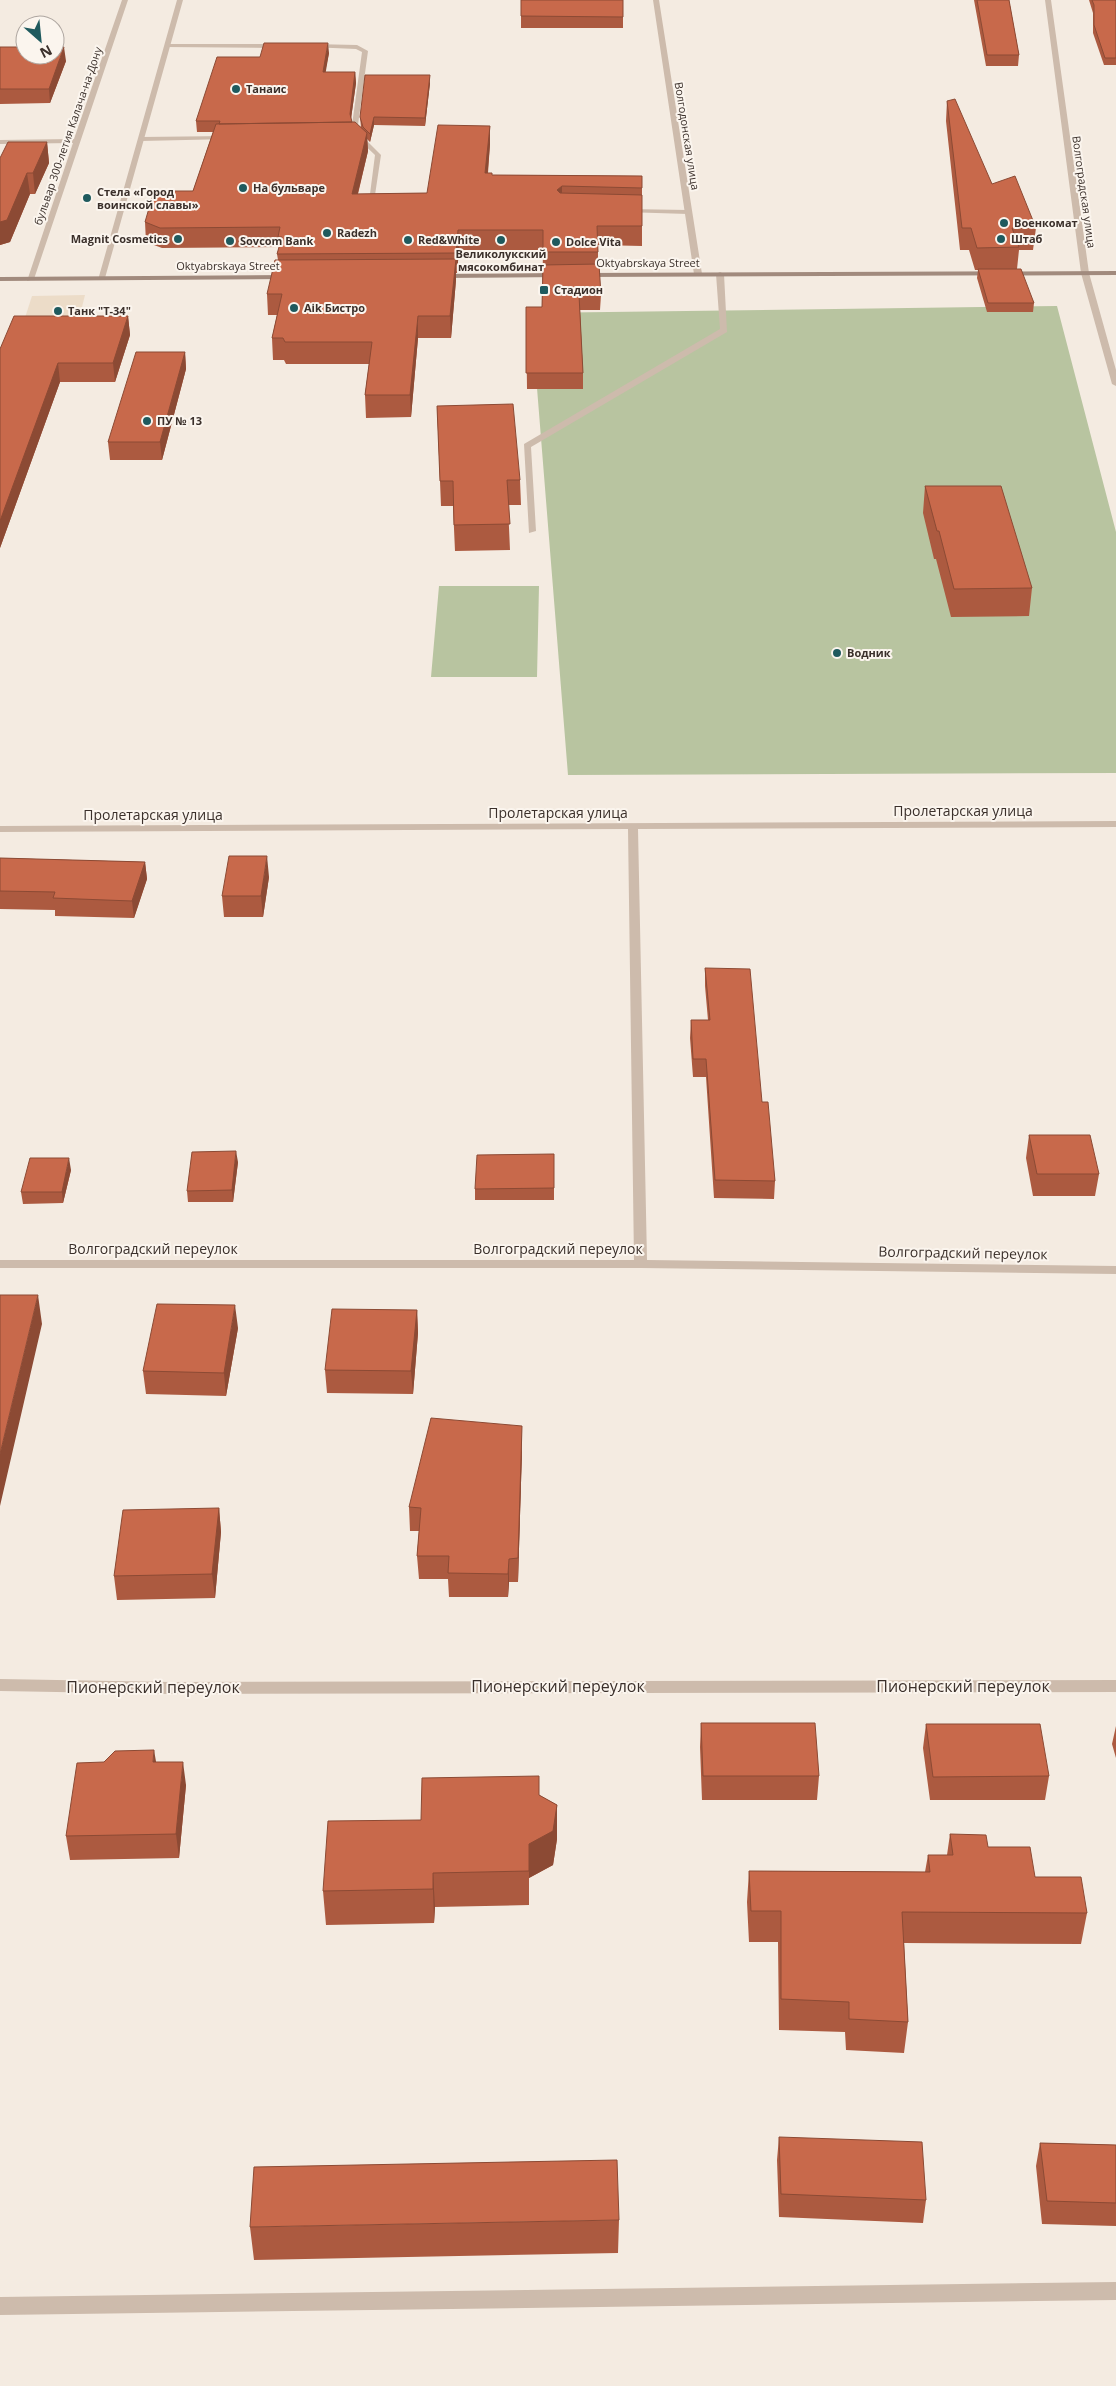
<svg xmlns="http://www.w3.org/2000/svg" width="1116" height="2386" font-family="'Open Sans',sans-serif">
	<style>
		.green { fill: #b8c4a0 }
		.plaza { fill: #ecdcc8 }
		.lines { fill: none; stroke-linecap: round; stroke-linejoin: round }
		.service { fill: #cdbbac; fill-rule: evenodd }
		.minor { fill: #cdbbac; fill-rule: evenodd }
		.tertiary { fill: #cdbbac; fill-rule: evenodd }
		.secondary { fill: #a18a7d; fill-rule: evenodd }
		.wall { fill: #ac5a40 }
		.shaded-wall { fill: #8c4a34 }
		.building { fill: #c8694b; stroke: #8c4a34 }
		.poi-dot { fill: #1f5a5e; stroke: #fbf5ee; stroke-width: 2 }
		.labels { text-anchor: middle; stroke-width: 4; stroke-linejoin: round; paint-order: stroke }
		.far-poi-label { font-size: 11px; font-weight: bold; fill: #3b302b; stroke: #fbf5ee; text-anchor: start }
		.far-street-label { font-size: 11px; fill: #3b302b; stroke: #fbf5ee }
		.street-label { font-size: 14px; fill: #3b302b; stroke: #fbf5ee }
		.near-street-label { font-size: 16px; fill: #3b302b; stroke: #fbf5ee }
	</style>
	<rect width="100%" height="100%" fill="#f4ebe1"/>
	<!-- green -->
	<path class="green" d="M 1057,306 L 1116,532 L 1116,773 L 568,775 L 531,313 Z
		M 439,586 L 539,586 L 537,677 L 431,677 Z"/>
	<!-- plaza -->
	<path class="plaza" d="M 85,295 L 77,327 L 22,327 L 32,296 Z"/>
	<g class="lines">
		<!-- service -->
		<path class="service" d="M 167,44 L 279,44 L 282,46 L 279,48 L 165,47 Z
			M 312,44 L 357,45 L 368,51 L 358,125 L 362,136 L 381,155 L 375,195 L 370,194 L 375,155 L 357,138 L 352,125 L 362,52 L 356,49 L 310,47 Z
			M 228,136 L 231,138 L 230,139 L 141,141 L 138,139 L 141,137 Z
			M 626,209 L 688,210 L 691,212 L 688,214 L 624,212 L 623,211 Z
			M 720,272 L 724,274 L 727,332 L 531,447 L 536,531 L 529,533 L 524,444 L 720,329 L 716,274 Z
			M 1116,2282 L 1116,2300 L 0,2315 L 0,2297 Z"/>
		<!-- minor -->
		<path class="minor" d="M 122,0 L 128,0 L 34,279 L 27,281 L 73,143 L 0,144 L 0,140 L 74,139 Z
			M 177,0 L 183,0 L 105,278 L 98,280 Z
			M 653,0 L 659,0 L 702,274 L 698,276 L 694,274 Z
			M 1116,821 L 1116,827 L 638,829 L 647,1260 L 1116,1266 L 1116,1274 L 641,1268 L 0,1268 L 0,1260 L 634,1260 L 628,829 L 0,832 L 0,826 Z
			M 0,1679 L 170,1682 L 1116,1680 L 1116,1692 L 170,1694 L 0,1691 Z"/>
		<!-- tertiary -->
		<path class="tertiary" d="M 1045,0 L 1051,0 L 1089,273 L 1116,370 L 1116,386 L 1112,384 L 1081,273 Z"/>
		<!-- secondary -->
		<path class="secondary" d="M 1116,271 L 1116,275 L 584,277 L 580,275 L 584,273 Z
			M 559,273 L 562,273 L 562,277 L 439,278 L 435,276 L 439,274 Z
			M 289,275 L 290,277 L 286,279 L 0,281 L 0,277 Z"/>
	</g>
	<!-- wall -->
	<path class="wall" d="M 623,0 L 623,28 L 521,28 L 521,16 Z
		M 974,0 L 1009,0 L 1019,55 L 1018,66 L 986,66 Z
		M 1089,0 L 1116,0 L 1116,65 L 1104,65 L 1093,33 L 1093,13 Z
		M 0,47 L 66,61 L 50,103 L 0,104 Z
		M 329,53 L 325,72 L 355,72 L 356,83 L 351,119 L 352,122 L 361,127 L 360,117 L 430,83 L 425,126 L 374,125 L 370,142 L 367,139 L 368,151 L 358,194 L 427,193 L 490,126 L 490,144 L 488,173 L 492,175 L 642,176 L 642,246 L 598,245 L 598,264 L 601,295 L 600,310 L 580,310 L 583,373 L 583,389 L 527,389 L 526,307 L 542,307 L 543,250 L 459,250 L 457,273 L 456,273 L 456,280 L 451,338 L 418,338 L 411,417 L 366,418 L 365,395 L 369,364 L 286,364 L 284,360 L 273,360 L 272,338 L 277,315 L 268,315 L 267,294 L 278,260 L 277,254 L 279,247 L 162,248 L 146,242 L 145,222 L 193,191 L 213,132 L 197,132 L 196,121 L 260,57 Z
		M 947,101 L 992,184 L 1036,228 L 1033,250 L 1019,250 L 1017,269 L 1034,303 L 1033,312 L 987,312 L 977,278 L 978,270 L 975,270 L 969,250 L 960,250 L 946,121 Z
		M 47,142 L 49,163 L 35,194 L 30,194 L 10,242 L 0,245 L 0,158 Z
		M 128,316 L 130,335 L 115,382 L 60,382 L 0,548 L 0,349 Z
		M 185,352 L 186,369 L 162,460 L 110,460 L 108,442 Z
		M 437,406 L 520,480 L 521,505 L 508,505 L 510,550 L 455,551 L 453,506 L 441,506 Z
		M 925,486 L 1032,588 L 1029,616 L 951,617 L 936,559 L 934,559 L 923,513 Z
		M 0,858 L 145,862 L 147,879 L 134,918 L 55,916 L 55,910 L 0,909 Z
		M 269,877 L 263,917 L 224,917 L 222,896 Z
		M 705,968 L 762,1102 L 775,1181 L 774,1199 L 714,1198 L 706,1077 L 693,1077 L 690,1038 L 691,1020 L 708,1020 L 705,986 Z
		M 1029,1135 L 1099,1174 L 1095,1196 L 1033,1196 L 1026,1158 Z
		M 554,1154 L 554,1200 L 475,1200 L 475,1189 Z
		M 238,1162 L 233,1202 L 188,1202 L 187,1191 Z
		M 71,1170 L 63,1203 L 23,1204 L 21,1192 Z
		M 417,1310 L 418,1333 L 413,1394 L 327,1393 L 325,1370 Z
		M 238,1328 L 226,1396 L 146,1394 L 143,1371 Z
		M 522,1450 L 518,1582 L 509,1582 L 508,1597 L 449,1597 L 448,1579 L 419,1579 L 417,1556 L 419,1531 L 410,1531 L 409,1507 Z
		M 219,1508 L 221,1532 L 215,1598 L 117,1600 L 114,1576 Z
		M 701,1723 L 819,1776 L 817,1800 L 702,1800 L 700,1747 Z
		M 926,1724 L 1049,1776 L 1045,1800 L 930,1800 L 923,1748 Z
		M 1116,1726 L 1116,1758 L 1112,1744 Z
		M 156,1762 L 186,1785 L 179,1858 L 70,1860 L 66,1836 Z
		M 539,1795 L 557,1805 L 557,1839 L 553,1865 L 529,1878 L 529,1905 L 435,1907 L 434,1923 L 326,1925 L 323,1891 L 421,1820 Z
		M 950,1834 L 988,1847 L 1035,1877 L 1087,1913 L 1081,1944 L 904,1943 L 908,2022 L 904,2053 L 846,2050 L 845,2032 L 779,2030 L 778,1942 L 749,1942 L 747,1902 L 749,1871 L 925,1872 L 928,1855 L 947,1855 Z
		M 779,2137 L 926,2200 L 923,2223 L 779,2217 L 777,2160 Z
		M 1040,2143 L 1116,2145 L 1116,2226 L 1042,2224 L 1036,2166 Z
		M 619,2220 L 618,2253 L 254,2260 L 250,2227 Z"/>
	<!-- shaded-wall -->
	<path class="shaded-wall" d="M 328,43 L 329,53 L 324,82 L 323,72 Z
		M 64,47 L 66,61 L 50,103 L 49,89 Z
		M 355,72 L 356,83 L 350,125 L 350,114 Z
		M 430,75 L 430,83 L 425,126 L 425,118 Z
		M 374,117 L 374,125 L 370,142 L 370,134 Z
		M 490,126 L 490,144 L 486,192 L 485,173 Z
		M 367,133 L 368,151 L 353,213 L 352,194 Z
		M 47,142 L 49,163 L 35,194 L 33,173 Z
		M 27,173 L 30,194 L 10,242 L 0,245 L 0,222 Z
		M 562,186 L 562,205 L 557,190 Z
		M 458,230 L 459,250 L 457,273 L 456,253 Z
		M 456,259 L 456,280 L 451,338 L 450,316 Z
		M 128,316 L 130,335 L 115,382 L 113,363 Z
		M 418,316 L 418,338 L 411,417 L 410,395 Z
		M 185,352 L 186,369 L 162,460 L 160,442 Z
		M 58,363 L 60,382 L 0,548 L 0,521 Z
		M 267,856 L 269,877 L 263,917 L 261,896 Z
		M 145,862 L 147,879 L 134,918 L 132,901 Z
		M 236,1151 L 238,1162 L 233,1202 L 232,1190 Z
		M 69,1158 L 71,1170 L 63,1203 L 62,1192 Z
		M 38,1295 L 42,1324 L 0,1506 L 0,1454 Z
		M 235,1305 L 238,1328 L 226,1396 L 224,1373 Z
		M 417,1310 L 418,1333 L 413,1394 L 411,1371 Z
		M 522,1426 L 522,1450 L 518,1582 L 518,1558 Z
		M 219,1508 L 221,1532 L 215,1598 L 212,1574 Z
		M 509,1559 L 509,1582 L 508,1597 L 508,1574 Z
		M 154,1750 L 158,1773 L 153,1762 Z
		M 183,1762 L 186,1785 L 179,1858 L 176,1834 Z
		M 557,1805 L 557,1839 L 553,1865 L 529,1878 L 529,1844 Z
		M 433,1873 L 435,1907 L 434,1923 L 433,1889 Z"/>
	<!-- building -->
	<path class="building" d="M 521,0 L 623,0 L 623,17 L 521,16 Z
		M 977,0 L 1009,0 L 1019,55 L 987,55 Z
		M 1092,0 L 1116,0 L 1116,58 L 1105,58 L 1094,25 L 1094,5 Z
		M 264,43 L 328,43 L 323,72 L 355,72 L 350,114 L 352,122 L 219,124 L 220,121 L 196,121 L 217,57 L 260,57 Z
		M 0,47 L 25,47 L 25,55 L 55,55 L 55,47 L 64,47 L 49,89 L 0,89 Z
		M 365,75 L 430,75 L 425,118 L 374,117 L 370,134 L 363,127 L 360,117 Z
		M 955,99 L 992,184 L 1015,176 L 1036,228 L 1012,228 L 1019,247 L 977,248 L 971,228 L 962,228 L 947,101 Z
		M 355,122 L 367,133 L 352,194 L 427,193 L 438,125 L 490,126 L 485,173 L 492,173 L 492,175 L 642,176 L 642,188 L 562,186 L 557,190 L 560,193 L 642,195 L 642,226 L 597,226 L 598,252 L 543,252 L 543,230 L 458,230 L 456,253 L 277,254 L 282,237 L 278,237 L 280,227 L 160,228 L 145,222 L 154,191 L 193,191 L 216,124 Z
		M 8,142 L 47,142 L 33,173 L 27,173 L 7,220 L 0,222 L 0,158 Z
		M 456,259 L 450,316 L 418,316 L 410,395 L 365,395 L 372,342 L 285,342 L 283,338 L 272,338 L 282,294 L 267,294 L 275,260 Z
		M 599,264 L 601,295 L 579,295 L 583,373 L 526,373 L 526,307 L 542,307 L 543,265 Z
		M 978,269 L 1021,269 L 1034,303 L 988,303 Z
		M 14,316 L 128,316 L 113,363 L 58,363 L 0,521 L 0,349 Z
		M 136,352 L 185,352 L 160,442 L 108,442 Z
		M 513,404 L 520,480 L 507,480 L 510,524 L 454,525 L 453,481 L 440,481 L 437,406 Z
		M 925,486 L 1001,486 L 1032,588 L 954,589 L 939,531 L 937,531 Z
		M 229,856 L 267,856 L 261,896 L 222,896 Z
		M 0,858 L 145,862 L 132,901 L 53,898 L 55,892 L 0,891 Z
		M 705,968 L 750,969 L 762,1102 L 768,1102 L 775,1181 L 715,1180 L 706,1059 L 693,1059 L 691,1020 L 710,1020 Z
		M 1029,1135 L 1090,1135 L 1099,1174 L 1037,1174 Z
		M 236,1151 L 232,1190 L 187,1191 L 192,1152 Z
		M 554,1154 L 554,1188 L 475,1189 L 477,1155 Z
		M 30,1158 L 69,1158 L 62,1192 L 21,1192 Z
		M 0,1295 L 38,1295 L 0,1454 Z
		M 157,1304 L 235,1305 L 224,1373 L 143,1371 Z
		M 332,1309 L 417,1310 L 411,1371 L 325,1370 Z
		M 431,1418 L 522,1426 L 518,1558 L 509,1559 L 508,1574 L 448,1573 L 449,1556 L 417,1556 L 421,1508 L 409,1507 Z
		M 219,1508 L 212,1574 L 114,1576 L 123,1510 Z
		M 701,1723 L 815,1723 L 819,1776 L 703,1776 Z
		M 926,1724 L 1040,1724 L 1049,1776 L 933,1777 Z
		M 154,1750 L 153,1762 L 183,1762 L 176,1834 L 66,1836 L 77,1763 L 104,1762 L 115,1751 Z
		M 539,1776 L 539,1795 L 557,1805 L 553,1831 L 529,1844 L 529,1871 L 433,1873 L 433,1889 L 323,1891 L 328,1821 L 421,1820 L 422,1778 Z
		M 950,1834 L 986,1835 L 988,1847 L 1030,1847 L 1035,1877 L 1081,1877 L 1087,1913 L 902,1912 L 908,2022 L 849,2019 L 849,2002 L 781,1999 L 781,1911 L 751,1911 L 749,1871 L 930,1872 L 928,1855 L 953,1855 Z
		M 779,2137 L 922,2142 L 926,2200 L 781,2194 Z
		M 1040,2143 L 1116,2145 L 1116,2203 L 1047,2201 Z
		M 617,2160 L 619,2220 L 250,2227 L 254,2167 Z"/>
	<!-- markers -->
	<g class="poi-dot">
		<circle cx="236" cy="89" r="5"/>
		<circle cx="243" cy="188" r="5"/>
		<circle cx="87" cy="198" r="5"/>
		<circle cx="1004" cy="223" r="5"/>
		<circle cx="327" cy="233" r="5"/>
		<circle cx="178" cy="239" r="5"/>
		<circle cx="1001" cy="239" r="5"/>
		<circle cx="408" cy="240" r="5"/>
		<circle cx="501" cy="240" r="5"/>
		<circle cx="230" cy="241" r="5"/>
		<circle cx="556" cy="242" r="5"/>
		<rect x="539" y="285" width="10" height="10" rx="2.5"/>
		<circle cx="294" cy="308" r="5"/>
		<circle cx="58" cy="311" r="5"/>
		<circle cx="147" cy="421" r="5"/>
		<circle cx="837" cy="653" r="5"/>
	</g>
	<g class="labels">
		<!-- far-poi labels -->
		<g class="far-poi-label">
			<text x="246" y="93">Танаис</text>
			<text x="253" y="192">На бульваре</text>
			<text x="97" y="196">Стела «Город<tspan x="97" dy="13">воинской славы»</tspan></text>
			<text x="1014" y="227">Военкомат</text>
			<text x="337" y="237">Radezh</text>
			<text x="168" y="243" text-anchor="end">Magnit Cosmetics</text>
			<text x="1011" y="243">Штаб</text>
			<text x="418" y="244">Red&amp;White</text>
			<text x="240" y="245">Sovcom Bank</text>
			<text x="566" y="246">Dolce Vita</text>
			<text x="501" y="258" text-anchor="middle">Великолукский<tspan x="501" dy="13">мясокомбинат</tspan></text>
			<text x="554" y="294">Стадион</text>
			<text x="304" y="312">Aik Бистро</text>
			<text x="68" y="315">Танк "Т-34"</text>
			<text x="157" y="425">ПУ № 13</text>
			<text x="847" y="657">Водник</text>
		</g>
		<!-- far-street labels -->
		<g class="far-street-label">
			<text transform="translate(68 136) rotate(-71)" y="4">бульвар 300-летия Калача-на-Дону</text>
			<text transform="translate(687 136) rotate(81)" y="4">Волгодонская улица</text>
			<text transform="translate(1084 192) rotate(82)" y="4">Волгоградская улица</text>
			<text x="648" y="267">Oktyabrskaya Street</text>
			<text x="228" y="270">Oktyabrskaya Street</text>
		</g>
		<!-- street labels -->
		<g class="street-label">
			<text x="963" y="816">Пролетарская улица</text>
			<text x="558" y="818">Пролетарская улица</text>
			<text x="153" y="820">Пролетарская улица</text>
			<text x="153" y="1254">Волгоградский переулок</text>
			<text x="558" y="1254">Волгоградский переулок</text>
			<text transform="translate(963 1253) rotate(1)" y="5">Волгоградский переулок</text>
		</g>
		<!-- near-street labels -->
		<g class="near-street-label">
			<text x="558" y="1692">Пионерский переулок</text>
			<text x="963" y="1692">Пионерский переулок</text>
			<text x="153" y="1693">Пионерский переулок</text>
		</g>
	</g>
	<!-- north arrow -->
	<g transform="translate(40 40) rotate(153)"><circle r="24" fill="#fbf5ee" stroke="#aea6a0"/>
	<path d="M0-4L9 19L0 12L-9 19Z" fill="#1f5a5e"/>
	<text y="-8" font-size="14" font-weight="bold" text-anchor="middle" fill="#3b302b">N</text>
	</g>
</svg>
